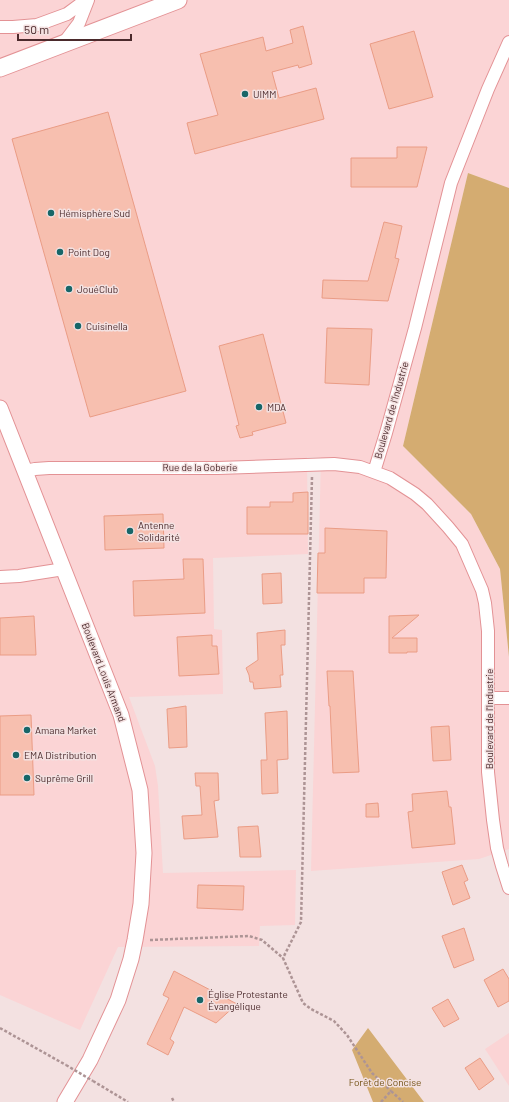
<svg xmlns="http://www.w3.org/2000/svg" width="509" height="1102" font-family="Barlow,sans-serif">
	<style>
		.built { fill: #fbd4d5 }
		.green { fill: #d4ac71 }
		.building { fill: #f7bfaf; stroke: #ea9c85 }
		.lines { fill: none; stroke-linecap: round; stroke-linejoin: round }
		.minor-casing { stroke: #e39295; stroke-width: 14 }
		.tertiary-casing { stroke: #e39295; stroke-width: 17 }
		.secondary-casing { stroke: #e39295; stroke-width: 19 }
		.path { stroke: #ad9495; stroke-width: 2.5; stroke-dasharray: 3 2; stroke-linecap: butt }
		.minor { stroke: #fff; stroke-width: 12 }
		.tertiary { stroke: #fff; stroke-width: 15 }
		.secondary { stroke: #fff; stroke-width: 17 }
		.path-bridge { stroke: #ad9495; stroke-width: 2.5; stroke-dasharray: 3 2; stroke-linecap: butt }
		.poi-dot { fill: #176668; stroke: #f3e1e1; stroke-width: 1.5 }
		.labels { text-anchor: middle; stroke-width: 3; stroke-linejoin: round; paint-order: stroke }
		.poi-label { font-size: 10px; fill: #4b2a2c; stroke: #f3e1e1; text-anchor: start }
		.street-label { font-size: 10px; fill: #4b2a2c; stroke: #f3e1e1 }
		.park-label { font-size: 10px; fill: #735114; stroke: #f3e1e1 }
	</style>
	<rect width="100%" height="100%" fill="#f3e1e1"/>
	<!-- built -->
	<path class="built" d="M 0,0 L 509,0 L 509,188 L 468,173 L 403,446 L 471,514 L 500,569 L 509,657 L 509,849 L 479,859 L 311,871 L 321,457 L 307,457 L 308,554 L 213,558 L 214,629 L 222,630 L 223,694 L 129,697 L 155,766 L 158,786 L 163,873 L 296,870 L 295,925 L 260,926 L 259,946 L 118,947 L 80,1030 L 0,995 Z
		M 509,1033 L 509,1086 L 485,1049 Z"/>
	<!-- green -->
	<path class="green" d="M 468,173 L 509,188 L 509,657 L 500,569 L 471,514 L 403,446 Z
		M 368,1028 L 424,1102 L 373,1102 L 352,1050 Z"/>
	<!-- building -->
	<path class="building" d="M 303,26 L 312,64 L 299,68 L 298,65 L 272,72 L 279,98 L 316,88 L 324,119 L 195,154 L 187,123 L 218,115 L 200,54 L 263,37 L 266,51 L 293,43 L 290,30 Z
		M 414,31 L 433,97 L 389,109 L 370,44 Z
		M 108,112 L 186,391 L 90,417 L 12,139 Z
		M 397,147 L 427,147 L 417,187 L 351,187 L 351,158 L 397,158 Z
		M 384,222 L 402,226 L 395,258 L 399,259 L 388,301 L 322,298 L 323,280 L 368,281 Z
		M 327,328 L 372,329 L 369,385 L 325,383 Z
		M 263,334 L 286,423 L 252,432 L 253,435 L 240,438 L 236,426 L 239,425 L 219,346 Z
		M 308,492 L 308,534 L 247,534 L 247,507 L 270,507 L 270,502 L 293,502 L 293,493 Z
		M 163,514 L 164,548 L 105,550 L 104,516 Z
		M 325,528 L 387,531 L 386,578 L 364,578 L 364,593 L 317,593 L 318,553 L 325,553 Z
		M 183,559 L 203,559 L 205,613 L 134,616 L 133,581 L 184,579 Z
		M 281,573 L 282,603 L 263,604 L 262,574 Z
		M 419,615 L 392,638 L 417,638 L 417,652 L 407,652 L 407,653 L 389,653 L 389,616 Z
		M 34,616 L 36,655 L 0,655 L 0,618 Z
		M 285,630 L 285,645 L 281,645 L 283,675 L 280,675 L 281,687 L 254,689 L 253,682 L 250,682 L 249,675 L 246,668 L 258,660 L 257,633 Z
		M 212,635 L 212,646 L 217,646 L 219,674 L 179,676 L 177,637 Z
		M 327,671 L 353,671 L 359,772 L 333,773 L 330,706 L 329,706 Z
		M 186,706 L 187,747 L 169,748 L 167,709 Z
		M 287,711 L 288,759 L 277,760 L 278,793 L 262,794 L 261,760 L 267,760 L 265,713 Z
		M 31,715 L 34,795 L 0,795 L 0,716 Z
		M 449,726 L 451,760 L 433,761 L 431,727 Z
		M 195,773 L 218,773 L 219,800 L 214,801 L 218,837 L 184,839 L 182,816 L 202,815 L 200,786 L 196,786 Z
		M 447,791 L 449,807 L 451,807 L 455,844 L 412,848 L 408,812 L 413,811 L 412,794 Z
		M 378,803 L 379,817 L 366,817 L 366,804 Z
		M 258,826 L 261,857 L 240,857 L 238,827 Z
		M 462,865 L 468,880 L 464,882 L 470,898 L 453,905 L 442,872 Z
		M 198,885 L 244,886 L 243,910 L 197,908 Z
		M 464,928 L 474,960 L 454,968 L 442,936 Z
		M 503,969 L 509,979 L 509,1001 L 498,1007 L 484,980 Z
		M 174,971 L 237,1004 L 216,1023 L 184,1007 L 170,1039 L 174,1042 L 168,1055 L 147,1044 L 169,998 L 163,995 Z
		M 448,999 L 459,1019 L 444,1027 L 432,1008 Z
		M 480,1058 L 494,1079 L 479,1090 L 465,1068 Z"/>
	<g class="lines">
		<defs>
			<path id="minor" d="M 0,27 L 13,27 L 37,25 L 67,14 L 86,0
				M 63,44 L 79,23 L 88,0
				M 25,471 L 35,469 L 49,468 L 218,468 L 334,464 L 360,467 L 390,478 L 415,494 L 427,504 L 448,527 L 462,544 L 475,574 L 482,590 L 485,603 L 488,631 L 488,772 L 493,820 L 497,848 L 502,866 L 509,888
				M 374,472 L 386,433 L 415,328 L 451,183 L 488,89 L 509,42
				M 0,577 L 19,576 L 64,569
				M 489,698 L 509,698"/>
			<path id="tertiary" d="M 0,408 L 121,715 L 140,790 L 144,853 L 141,904 L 135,940 L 131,959 L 118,1000 L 90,1060 L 65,1102"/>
			<path id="secondary" d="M 0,68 L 178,0"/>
		</defs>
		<!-- minor casing -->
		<use href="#minor" class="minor-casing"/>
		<!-- tertiary casing -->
		<use href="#tertiary" class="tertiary-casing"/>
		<!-- secondary casing -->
		<use href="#secondary" class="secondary-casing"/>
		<!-- path -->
		<path class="path" d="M 312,477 L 301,922 L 283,958 L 303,1003 L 311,1009 L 334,1021 L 347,1035 L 372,1073 L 391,1091
			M 150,940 L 249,936 L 262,940 L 283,958
			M 0,1028 L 66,1065
			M 93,1081 L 128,1102
			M 172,1098 L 174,1102
			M 381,1102 L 391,1091 L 403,1102"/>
		<!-- minor -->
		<use href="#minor" class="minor"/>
		<!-- tertiary -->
		<use href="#tertiary" class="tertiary"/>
		<!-- secondary -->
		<use href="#secondary" class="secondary"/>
		<!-- path-bridge -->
		<path class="path-bridge" d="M 66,1065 L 93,1081"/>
	</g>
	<!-- markers -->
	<g class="poi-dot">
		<circle cx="245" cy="94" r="4"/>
		<circle cx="51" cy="213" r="4"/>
		<circle cx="60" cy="252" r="4"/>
		<circle cx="69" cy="289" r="4"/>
		<circle cx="78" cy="326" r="4"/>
		<circle cx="259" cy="407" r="4"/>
		<circle cx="130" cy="531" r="4"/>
		<circle cx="27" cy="730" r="4"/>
		<circle cx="16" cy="755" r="4"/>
		<circle cx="27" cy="778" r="4"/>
		<circle cx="200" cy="1000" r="4"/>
	</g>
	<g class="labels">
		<!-- poi labels -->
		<g class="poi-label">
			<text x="253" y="98">UIMM</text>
			<text x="59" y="217">Hémisphère Sud</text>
			<text x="68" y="256">Point Dog</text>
			<text x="77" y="293">JouéClub</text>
			<text x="86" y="330">Cuisinella</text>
			<text x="267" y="411">MDA</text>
			<text x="138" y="529">Antenne<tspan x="138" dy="12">Solidarité</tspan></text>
			<text x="35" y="734">Amana Market</text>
			<text x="24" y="759">EMA Distribution</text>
			<text x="35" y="782">Suprême Grill</text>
			<text x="208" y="998">Église Protestante<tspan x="208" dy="12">Évangélique</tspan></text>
		</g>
		<!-- street labels -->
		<g class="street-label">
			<text transform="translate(391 410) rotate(-74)" y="4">Boulevard de l'Industrie</text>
			<text x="200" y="471">Rue de la Goberie</text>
			<text transform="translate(104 672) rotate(69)" y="4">Boulevard Louis Armand</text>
			<text transform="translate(489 719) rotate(-90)" y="4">Boulevard de l'Industrie</text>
		</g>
		<!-- park labels -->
		<g class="park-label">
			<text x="385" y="1086">Forêt de Concise</text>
		</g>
	</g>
	<!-- scale -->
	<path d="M18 34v6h113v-6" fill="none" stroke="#4b2a2c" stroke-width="2"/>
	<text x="24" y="34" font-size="12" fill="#4b2a2c" stroke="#f3e1e1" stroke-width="3" paint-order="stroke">50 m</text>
</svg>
